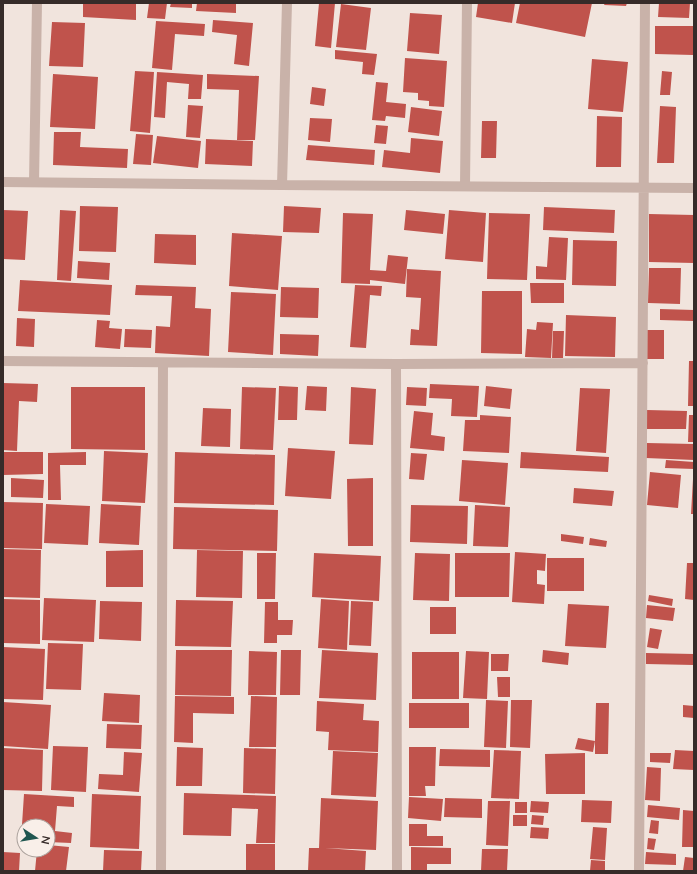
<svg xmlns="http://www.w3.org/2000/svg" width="697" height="874" font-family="Mulish,sans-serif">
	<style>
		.building { fill: #c0534c }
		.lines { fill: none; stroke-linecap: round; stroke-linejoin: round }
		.street { stroke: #c9b2a9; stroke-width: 10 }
	</style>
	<rect width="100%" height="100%" fill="#f1e4dd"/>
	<!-- building -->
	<path class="building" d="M 83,3 L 136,3 L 136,20 L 83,17 Z
		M 149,3 L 167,3 L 165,19 L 147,18 Z
		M 171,3 L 192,3 L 192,8 L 170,7 Z
		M 197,3 L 236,3 L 236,13 L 196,11 Z
		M 319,3 L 335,3 L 331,48 L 315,46 Z
		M 478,3 L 515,3 L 512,23 L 476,17 Z
		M 520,3 L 592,3 L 585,37 L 516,23 Z
		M 605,3 L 627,3 L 626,6 L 604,5 Z
		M 659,3 L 690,3 L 689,18 L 658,17 Z
		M 341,4 L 371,8 L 366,50 L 336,47 Z
		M 410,13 L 442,15 L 439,54 L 407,51 Z
		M 213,20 L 253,23 L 249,66 L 234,64 L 237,35 L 212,32 Z
		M 156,21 L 205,24 L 204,36 L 175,34 L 172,70 L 152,68 Z
		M 52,22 L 85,23 L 83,67 L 49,66 Z
		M 655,26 L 693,26 L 693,55 L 655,54 Z
		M 335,50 L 377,54 L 374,75 L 362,74 L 363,62 L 335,59 Z
		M 405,58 L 447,61 L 444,107 L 429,106 L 429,101 L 418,100 L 418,93 L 403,92 Z
		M 592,59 L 628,62 L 623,112 L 588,109 Z
		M 135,71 L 154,72 L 150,133 L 130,131 Z
		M 662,71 L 672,72 L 670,95 L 660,95 Z
		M 157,72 L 203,75 L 201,99 L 188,99 L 189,84 L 167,82 L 165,118 L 154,117 Z
		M 53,74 L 98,77 L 95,129 L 50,127 Z
		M 207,74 L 259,76 L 255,140 L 237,140 L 239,90 L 207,89 Z
		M 376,82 L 388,83 L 386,102 L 406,104 L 405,118 L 386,116 L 385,121 L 372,120 Z
		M 312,87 L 326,89 L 324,106 L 310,104 Z
		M 188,105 L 203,106 L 200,138 L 186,137 Z
		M 660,106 L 676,107 L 674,163 L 657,163 Z
		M 411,107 L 442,111 L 439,136 L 408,132 Z
		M 597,116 L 622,117 L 621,167 L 596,167 Z
		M 310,118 L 332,119 L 330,142 L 308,140 Z
		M 482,121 L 497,121 L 496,158 L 481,158 Z
		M 376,125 L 388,126 L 386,144 L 374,143 Z
		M 54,132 L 81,132 L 80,147 L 128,149 L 127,168 L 53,165 Z
		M 136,134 L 153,135 L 151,165 L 133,164 Z
		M 157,136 L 201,141 L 198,168 L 153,163 Z
		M 411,138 L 443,141 L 440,173 L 382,167 L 384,150 L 410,153 Z
		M 206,139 L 253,141 L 252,166 L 205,164 Z
		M 308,145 L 375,150 L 374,165 L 306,160 Z
		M 80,206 L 118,207 L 116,252 L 79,251 Z
		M 284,206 L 321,208 L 319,233 L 283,232 Z
		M 544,207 L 615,210 L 614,233 L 543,230 Z
		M 3,210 L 28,211 L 25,260 L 3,259 Z
		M 60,210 L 76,211 L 71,281 L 57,280 Z
		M 406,210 L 445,214 L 443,234 L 404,230 Z
		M 449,210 L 486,213 L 483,262 L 445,259 Z
		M 343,213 L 373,214 L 370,270 L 386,271 L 388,255 L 408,257 L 405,284 L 370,280 L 370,284 L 341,283 Z
		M 489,213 L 530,214 L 527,280 L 487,279 Z
		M 649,214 L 694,215 L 694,263 L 649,262 Z
		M 232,233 L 282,236 L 278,290 L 229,286 Z
		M 155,234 L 196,235 L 196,265 L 154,263 Z
		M 549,237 L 568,238 L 566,280 L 536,279 L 536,266 L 547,267 Z
		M 573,240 L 617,241 L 616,286 L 572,285 Z
		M 78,261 L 110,263 L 109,280 L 77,278 Z
		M 649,268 L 681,268 L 680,304 L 648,303 Z
		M 407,269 L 441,271 L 437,346 L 410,345 L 411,329 L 419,330 L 421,298 L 406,297 Z
		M 20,280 L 112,285 L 110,315 L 18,311 Z
		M 530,283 L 564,283 L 564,303 L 531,303 Z
		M 136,285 L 196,287 L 195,308 L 211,309 L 209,356 L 155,353 L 156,326 L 170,327 L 172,296 L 135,295 Z
		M 355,285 L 382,286 L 381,296 L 370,295 L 366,348 L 350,347 Z
		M 281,287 L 319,288 L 318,318 L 280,317 Z
		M 482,291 L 522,291 L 522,354 L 481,353 Z
		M 231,292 L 276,294 L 273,355 L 228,352 Z
		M 660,309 L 694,310 L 694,321 L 660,320 Z
		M 566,315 L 616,317 L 615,357 L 565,356 Z
		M 17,318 L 35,319 L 34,347 L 16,346 Z
		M 97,320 L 110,321 L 109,328 L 122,329 L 120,349 L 95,347 Z
		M 537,322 L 553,323 L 551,358 L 525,357 L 527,329 L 536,330 Z
		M 125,329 L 152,330 L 151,348 L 124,347 Z
		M 646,330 L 664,330 L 664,359 L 646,359 Z
		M 553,331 L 564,331 L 563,358 L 552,358 Z
		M 280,334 L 319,335 L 318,356 L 280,354 Z
		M 689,361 L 694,361 L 694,406 L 688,406 Z
		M 3,383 L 38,384 L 37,402 L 19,401 L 17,451 L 3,450 Z
		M 430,384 L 479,386 L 477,417 L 451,416 L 452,399 L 429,398 Z
		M 279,386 L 298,387 L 297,420 L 278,420 Z
		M 307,386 L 327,387 L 326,411 L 305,410 Z
		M 486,386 L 512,389 L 510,409 L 484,406 Z
		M 71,387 L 145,387 L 145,450 L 71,449 Z
		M 242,387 L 276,388 L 273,450 L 240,449 Z
		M 351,387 L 376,389 L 373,445 L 349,444 Z
		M 407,387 L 427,388 L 426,406 L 406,405 Z
		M 580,388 L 610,389 L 606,453 L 576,451 Z
		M 203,408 L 231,409 L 230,447 L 201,446 Z
		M 647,410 L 687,411 L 686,429 L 647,429 Z
		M 414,411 L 433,413 L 431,435 L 445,437 L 444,451 L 410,448 Z
		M 480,415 L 511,417 L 509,453 L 463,451 L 465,420 L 480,420 Z
		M 689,415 L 694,415 L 694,442 L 688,442 Z
		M 647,443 L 694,444 L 694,460 L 646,458 Z
		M 288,448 L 335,451 L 331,499 L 285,496 Z
		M 104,451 L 148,453 L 145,503 L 102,501 Z
		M 3,452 L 43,452 L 43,474 L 3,475 Z
		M 86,452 L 86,465 L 60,465 L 61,500 L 48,500 L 48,453 Z
		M 175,452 L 275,455 L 274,505 L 174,503 Z
		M 521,452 L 609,457 L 608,472 L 520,468 Z
		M 411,453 L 427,454 L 424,480 L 409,479 Z
		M 462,460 L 508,463 L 505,505 L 459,501 Z
		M 666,460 L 694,462 L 694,469 L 665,468 Z
		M 650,472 L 681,475 L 678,508 L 647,505 Z
		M 11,478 L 44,480 L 43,498 L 11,497 Z
		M 373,478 L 373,546 L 348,546 L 347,479 Z
		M 693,479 L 694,479 L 694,514 L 691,514 Z
		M 574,488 L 614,491 L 612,506 L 573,503 Z
		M 3,502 L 43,503 L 42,549 L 3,548 Z
		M 46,504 L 90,506 L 88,545 L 44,543 Z
		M 101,504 L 141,506 L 139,545 L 99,543 Z
		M 411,505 L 468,506 L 467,544 L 410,542 Z
		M 475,505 L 510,507 L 508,547 L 473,546 Z
		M 174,507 L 278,510 L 277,551 L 173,549 Z
		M 561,534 L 584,537 L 583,544 L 561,541 Z
		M 590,538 L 607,541 L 606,547 L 589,545 Z
		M 3,549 L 41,550 L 40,598 L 3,597 Z
		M 143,550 L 143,587 L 106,587 L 106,551 Z
		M 197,550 L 243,551 L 242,598 L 196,597 Z
		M 515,552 L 546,554 L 545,571 L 537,570 L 537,584 L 545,585 L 544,604 L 512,602 Z
		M 257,553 L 276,553 L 275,599 L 257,599 Z
		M 314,553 L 381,556 L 379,601 L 312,597 Z
		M 415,553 L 450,554 L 449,601 L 413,600 Z
		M 455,553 L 510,553 L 509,597 L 455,597 Z
		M 547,558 L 584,558 L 584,591 L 547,591 Z
		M 687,563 L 694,563 L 694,600 L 685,599 Z
		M 649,595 L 673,599 L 672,606 L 648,601 Z
		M 44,598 L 96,600 L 94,642 L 42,640 Z
		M 3,599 L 40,600 L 40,644 L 3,643 Z
		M 321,599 L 349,601 L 347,650 L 318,648 Z
		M 176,600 L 233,601 L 231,647 L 175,646 Z
		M 100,601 L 142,602 L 141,641 L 99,639 Z
		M 351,601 L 373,602 L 371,646 L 349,645 Z
		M 265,602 L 278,602 L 278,620 L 293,620 L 292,635 L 277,635 L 277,643 L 264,643 Z
		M 568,604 L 609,606 L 606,648 L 565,646 Z
		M 647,605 L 675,608 L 673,621 L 646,618 Z
		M 430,607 L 456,607 L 456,634 L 430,634 Z
		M 650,628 L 662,630 L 658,649 L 647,647 Z
		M 48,643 L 83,644 L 81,690 L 46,689 Z
		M 3,647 L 45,649 L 43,700 L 3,699 Z
		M 176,650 L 232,650 L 231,696 L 175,695 Z
		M 281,650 L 301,650 L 300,695 L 280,695 Z
		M 322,650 L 378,653 L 376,700 L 319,698 Z
		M 543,650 L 569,653 L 568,665 L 542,662 Z
		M 249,651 L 277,652 L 276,695 L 248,695 Z
		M 466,651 L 489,652 L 487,699 L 463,698 Z
		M 412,652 L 459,652 L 459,699 L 412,699 Z
		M 646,653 L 694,654 L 694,665 L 646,664 Z
		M 491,654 L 509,654 L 508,671 L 491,671 Z
		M 497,677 L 510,677 L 510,697 L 498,697 Z
		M 104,693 L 140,695 L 139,723 L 102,721 Z
		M 175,696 L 234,697 L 234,714 L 193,713 L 193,743 L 174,742 Z
		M 251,696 L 277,697 L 276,747 L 249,747 Z
		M 486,700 L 508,701 L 506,748 L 484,747 Z
		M 511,700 L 532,700 L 530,748 L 510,747 Z
		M 317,701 L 364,704 L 363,720 L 379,721 L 378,752 L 328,750 L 329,732 L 316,731 Z
		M 3,702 L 51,705 L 48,749 L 3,746 Z
		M 409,703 L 469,703 L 469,728 L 409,728 Z
		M 596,703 L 609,703 L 608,754 L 595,754 L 595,741 L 593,752 L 575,749 L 578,738 L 595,741 Z
		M 683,705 L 694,706 L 694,718 L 683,717 Z
		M 107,724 L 142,725 L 141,749 L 106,748 Z
		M 53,746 L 88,747 L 86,792 L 51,790 Z
		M 177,747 L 203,748 L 202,786 L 176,786 Z
		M 409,747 L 436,747 L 435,786 L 425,786 L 426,796 L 409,796 Z
		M 3,748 L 43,750 L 42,791 L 3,790 Z
		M 244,748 L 276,749 L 275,794 L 243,793 Z
		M 440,749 L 490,750 L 490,767 L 439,766 Z
		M 494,750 L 521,751 L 519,799 L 491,798 Z
		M 675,750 L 694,751 L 694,770 L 673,769 Z
		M 333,751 L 378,753 L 376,797 L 331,795 Z
		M 124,752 L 142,753 L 139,792 L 98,789 L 99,774 L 123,775 Z
		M 585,753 L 585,794 L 546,794 L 545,754 Z
		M 650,753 L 671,753 L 670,763 L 650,762 Z
		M 647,767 L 661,768 L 660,801 L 645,800 Z
		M 184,793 L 276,796 L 275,843 L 256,843 L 258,809 L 232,808 L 231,836 L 183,835 Z
		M 24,794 L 74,797 L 74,807 L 57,806 L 55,831 L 72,833 L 71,843 L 48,842 L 48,826 L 24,826 L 24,840 L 21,840 Z
		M 92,794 L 141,796 L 139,849 L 90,847 Z
		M 409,797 L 443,799 L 441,821 L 408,818 Z
		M 321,798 L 378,801 L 376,850 L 325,848 L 366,851 L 365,871 L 308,871 L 309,848 L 319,848 Z
		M 445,798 L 482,799 L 482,818 L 444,817 Z
		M 582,800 L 612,801 L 611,823 L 581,822 Z
		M 488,801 L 510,801 L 508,846 L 486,845 Z
		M 531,801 L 549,802 L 548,813 L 530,812 Z
		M 515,802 L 527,802 L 527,813 L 515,813 Z
		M 648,805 L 680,808 L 679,820 L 647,817 Z
		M 683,810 L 694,811 L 694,847 L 682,847 Z
		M 513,815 L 527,815 L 527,826 L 513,826 Z
		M 532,815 L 544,816 L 543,825 L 531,824 Z
		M 651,820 L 659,821 L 658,834 L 649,833 Z
		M 409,824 L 427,824 L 427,836 L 443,836 L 443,846 L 409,846 Z
		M 531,827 L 549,828 L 548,839 L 530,838 Z
		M 593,827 L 607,828 L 605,860 L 590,859 Z
		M 648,838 L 656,839 L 654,850 L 647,849 Z
		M 246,844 L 275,844 L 275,871 L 246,871 Z
		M 48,845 L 69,847 L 66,871 L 35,871 L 37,850 L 48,850 Z
		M 411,847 L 451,848 L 451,864 L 427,864 L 427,871 L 411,871 Z
		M 482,849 L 508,849 L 507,871 L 481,871 Z
		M 104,850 L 142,851 L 141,871 L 103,871 Z
		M 3,852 L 20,853 L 19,871 L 3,871 Z
		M 646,852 L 676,854 L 676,865 L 645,864 Z
		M 685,857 L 694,858 L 694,871 L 683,871 Z
		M 591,860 L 605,861 L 605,871 L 590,871 Z"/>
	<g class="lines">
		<!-- street -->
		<path class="street" d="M 3,182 L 282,185 L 694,188
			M 34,182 L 37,3
			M 282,185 L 287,3
			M 465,186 L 467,3
			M 3,361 L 396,364 L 643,363
			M 396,364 L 397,871
			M 161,871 L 163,363
			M 639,871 L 645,3"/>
	</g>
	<!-- border -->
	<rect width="697" height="874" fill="none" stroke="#362b29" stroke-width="8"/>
	<!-- north arrow -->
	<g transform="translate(36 838) rotate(102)"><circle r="19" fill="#f9efe9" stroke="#aba19c"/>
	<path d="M0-3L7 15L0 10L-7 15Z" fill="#205650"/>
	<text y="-6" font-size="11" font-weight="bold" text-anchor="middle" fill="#362b29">N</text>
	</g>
</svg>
